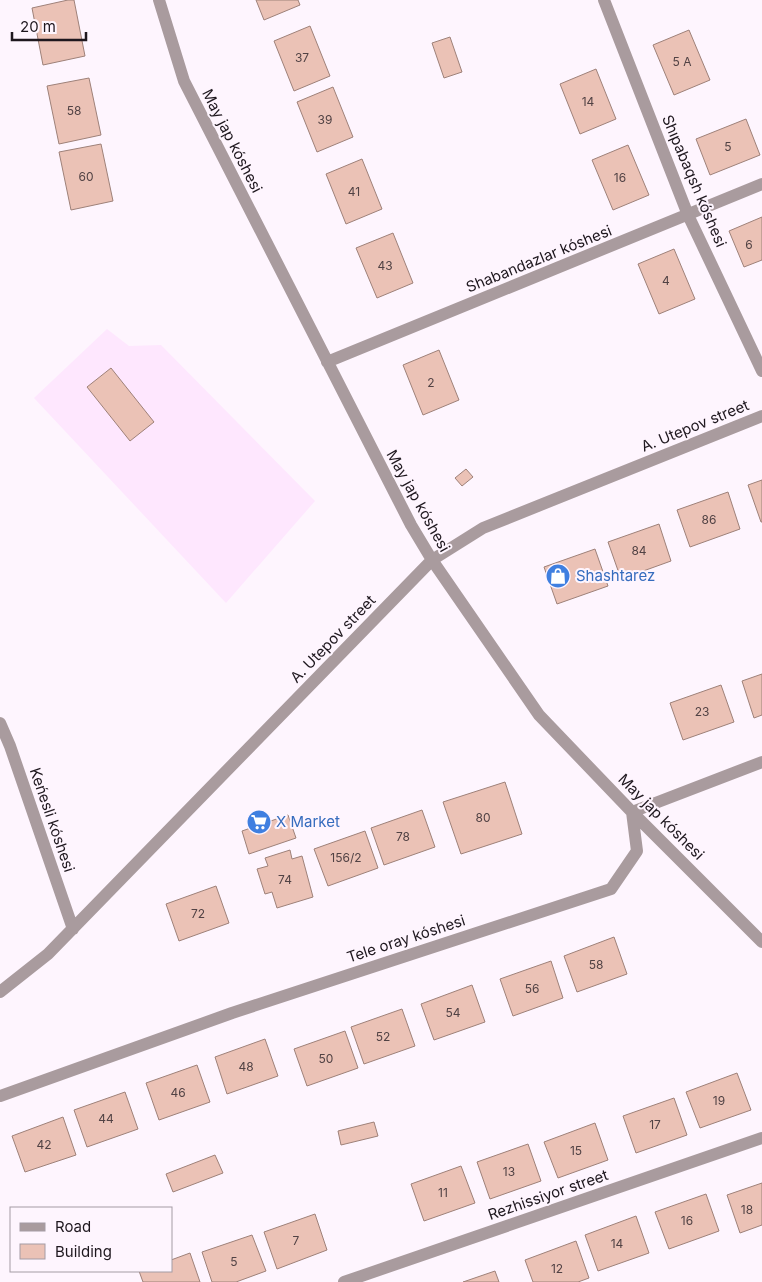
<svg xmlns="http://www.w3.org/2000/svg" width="762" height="1282" font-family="Inter,sans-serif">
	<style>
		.built { fill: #fee7fe }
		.building { fill: #ebc2b6; stroke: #9e8179 }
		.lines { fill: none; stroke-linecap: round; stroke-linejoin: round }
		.minor { stroke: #a99b9e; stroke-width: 12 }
		.labels { text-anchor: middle; stroke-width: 4; stroke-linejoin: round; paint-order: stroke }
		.number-label { font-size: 12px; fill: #514244 }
		.street-label { font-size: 15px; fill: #1e171e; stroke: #fef5fe }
		.shop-label { font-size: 15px; fill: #366cbe; stroke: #fef5fe; text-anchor: start }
	</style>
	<rect width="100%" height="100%" fill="#fef5fe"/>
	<!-- built -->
	<path class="built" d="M 107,329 L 129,346 L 161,345 L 315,501 L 226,603 L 34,398 Z"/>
	<!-- building -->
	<path class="building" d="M 68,0 L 74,0 L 85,56 L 43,65 L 32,8 Z
		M 256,0 L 298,0 L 300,5 L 264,20 Z
		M 310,26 L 330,76 L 294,91 L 274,41 Z
		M 689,30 L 710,80 L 674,95 L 653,45 Z
		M 450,37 L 462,72 L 444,78 L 432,43 Z
		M 596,69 L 616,119 L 580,134 L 560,84 Z
		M 89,78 L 101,135 L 59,144 L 47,86 Z
		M 333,87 L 353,137 L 317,152 L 297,102 Z
		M 746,119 L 760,155 L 710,175 L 696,139 Z
		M 101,144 L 113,201 L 71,210 L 59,152 Z
		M 628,145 L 649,195 L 613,210 L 592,160 Z
		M 362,159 L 382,209 L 346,224 L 326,174 Z
		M 762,217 L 762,260 L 744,267 L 729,231 Z
		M 393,233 L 413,283 L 377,298 L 356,248 Z
		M 674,249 L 695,299 L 659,314 L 638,264 Z
		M 439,350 L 459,400 L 423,415 L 403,365 Z
		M 111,368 L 154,422 L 130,441 L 87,387 Z
		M 466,469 L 473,477 L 462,486 L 455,478 Z
		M 762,480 L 762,522 L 761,522 L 748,485 Z
		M 728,492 L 740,529 L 690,547 L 677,510 Z
		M 659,524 L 671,561 L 621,579 L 608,542 Z
		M 595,549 L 608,586 L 557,604 L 544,567 Z
		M 762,674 L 762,715 L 754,718 L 742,681 Z
		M 721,685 L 734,722 L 683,740 L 670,703 Z
		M 505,782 L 522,834 L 461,854 L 443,802 Z
		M 422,810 L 435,847 L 384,865 L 371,828 Z
		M 288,815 L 296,838 L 249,854 L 242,831 Z
		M 365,831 L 378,868 L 328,886 L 314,849 Z
		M 290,850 L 292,859 L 302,856 L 313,897 L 277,908 L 272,892 L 265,894 L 257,869 L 268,866 L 265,858 Z
		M 216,886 L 229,923 L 179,941 L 166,904 Z
		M 614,937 L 627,974 L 577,992 L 564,956 Z
		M 551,961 L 563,998 L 513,1016 L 500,979 Z
		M 472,985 L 485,1022 L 434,1040 L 421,1004 Z
		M 402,1009 L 415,1046 L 364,1064 L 351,1027 Z
		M 345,1031 L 358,1068 L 307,1086 L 294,1049 Z
		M 265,1039 L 278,1076 L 227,1094 L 215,1057 Z
		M 197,1065 L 210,1102 L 159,1120 L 146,1083 Z
		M 737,1073 L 751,1110 L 700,1128 L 686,1092 Z
		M 125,1092 L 138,1129 L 87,1147 L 74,1110 Z
		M 674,1098 L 687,1135 L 636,1153 L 623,1116 Z
		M 63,1117 L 76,1155 L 25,1172 L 12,1136 Z
		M 374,1122 L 378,1136 L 341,1145 L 338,1131 Z
		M 595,1123 L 608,1160 L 558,1178 L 544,1142 Z
		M 528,1144 L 541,1181 L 490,1199 L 477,1162 Z
		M 215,1155 L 223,1173 L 173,1192 L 166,1174 Z
		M 461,1166 L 475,1203 L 424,1221 L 411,1184 Z
		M 762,1183 L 762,1225 L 740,1233 L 727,1195 Z
		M 706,1194 L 719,1231 L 669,1249 L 655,1212 Z
		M 315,1214 L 327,1250 L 277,1269 L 264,1232 Z
		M 636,1216 L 649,1253 L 598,1271 L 585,1235 Z
		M 252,1235 L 266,1271 L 236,1282 L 212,1282 L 202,1252 Z
		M 576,1241 L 589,1278 L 578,1282 L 533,1282 L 525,1260 Z
		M 190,1253 L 200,1282 L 143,1282 L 139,1271 L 171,1271 L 171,1260 Z
		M 495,1271 L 499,1282 L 463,1282 Z"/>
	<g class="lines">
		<!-- minor -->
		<path class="minor" d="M 159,0 L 184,81 L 411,525 L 432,560 L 539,715 L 632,812 L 762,942
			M 604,0 L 688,215 L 762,371
			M 327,362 L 762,184
			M 0,723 L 10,746 L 73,929
			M 0,992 L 48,954 L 432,560 L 483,528 L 762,416
			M 0,1096 L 232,1013 L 611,889 L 637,851 L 632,812 L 762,762
			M 344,1282 L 762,1138"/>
	</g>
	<!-- icons -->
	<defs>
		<symbol id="shop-disc" viewBox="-11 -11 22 22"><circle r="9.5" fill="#3f7fe0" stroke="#fef5fe"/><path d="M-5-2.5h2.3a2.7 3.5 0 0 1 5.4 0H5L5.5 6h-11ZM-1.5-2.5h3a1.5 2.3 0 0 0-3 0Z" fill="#fff"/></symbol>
		<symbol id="supermarket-disc" viewBox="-11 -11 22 22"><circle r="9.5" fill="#3f7fe0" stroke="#fef5fe"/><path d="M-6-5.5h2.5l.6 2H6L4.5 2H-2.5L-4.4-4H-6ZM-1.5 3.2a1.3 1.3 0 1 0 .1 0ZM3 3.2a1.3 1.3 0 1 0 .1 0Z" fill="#fff"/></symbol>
	</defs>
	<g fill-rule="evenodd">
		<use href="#shop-disc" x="544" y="562" width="28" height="28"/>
		<use href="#supermarket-disc" x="245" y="808" width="28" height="28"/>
	</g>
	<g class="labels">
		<!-- number labels -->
		<g class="number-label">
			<text x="302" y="62">37</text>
			<text x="682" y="66">5 А</text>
			<text x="588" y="106">14</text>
			<text x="74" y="115">58</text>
			<text x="325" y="124">39</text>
			<text x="728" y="151">5</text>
			<text x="86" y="181">60</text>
			<text x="620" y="182">16</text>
			<text x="354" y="196">41</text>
			<text x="749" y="249">6</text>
			<text x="385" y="270">43</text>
			<text x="666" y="285">4</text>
			<text x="431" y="387">2</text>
			<text x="709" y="524">86</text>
			<text x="639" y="555">84</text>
			<text x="702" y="716">23</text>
			<text x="483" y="822">80</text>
			<text x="403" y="841">78</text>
			<text x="346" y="862">156/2</text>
			<text x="285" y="884">74</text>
			<text x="198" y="918">72</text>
			<text x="596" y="969">58</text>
			<text x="532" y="993">56</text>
			<text x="453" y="1017">54</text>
			<text x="383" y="1041">52</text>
			<text x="326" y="1063">50</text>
			<text x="246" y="1071">48</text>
			<text x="178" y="1097">46</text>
			<text x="719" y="1105">19</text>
			<text x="106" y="1123">44</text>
			<text x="655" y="1129">17</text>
			<text x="44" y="1149">42</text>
			<text x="576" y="1155">15</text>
			<text x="509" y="1176">13</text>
			<text x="443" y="1197">11</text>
			<text x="747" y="1214">18</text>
			<text x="687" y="1225">16</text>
			<text x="296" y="1245">7</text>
			<text x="617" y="1248">14</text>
			<text x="234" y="1266">5</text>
			<text x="557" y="1273">12</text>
		</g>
		<!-- street labels -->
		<g class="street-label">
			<text transform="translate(232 141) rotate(63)" y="5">May jap kóshesi</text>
			<text transform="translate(694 181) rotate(67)" y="5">Shıpabaqsh kóshesi</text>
			<text transform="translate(539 259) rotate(-22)" y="5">Shabandazlar kóshesi</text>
			<text transform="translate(695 426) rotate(-22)" y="5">A. Utepov street</text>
			<text transform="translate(418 501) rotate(61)" y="5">May jap kóshesi</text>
			<text transform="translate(333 639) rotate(-46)" y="5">A. Utepov street</text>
			<text transform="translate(661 817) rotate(45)" y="5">May jap kóshesi</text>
			<text transform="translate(52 820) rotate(71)" y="5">Keńesli kóshesi</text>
			<text transform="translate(406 939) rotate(-18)" y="5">Tele oray kóshesi</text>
			<text transform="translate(548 1195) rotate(-19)" y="5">Rezhissiyor street</text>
		</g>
		<!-- shop labels -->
		<g class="shop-label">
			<text x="576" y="581">Shashtarez</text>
			<text x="276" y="827">X Market</text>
		</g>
	</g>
	<!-- legend -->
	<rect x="10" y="1207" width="162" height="65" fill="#fef5fe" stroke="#a49ca4"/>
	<rect x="20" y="1223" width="25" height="8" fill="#a99b9e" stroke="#a49ca4"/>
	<text x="55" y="1232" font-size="15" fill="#1e171e">Road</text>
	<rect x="20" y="1244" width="25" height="15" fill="#ebc2b6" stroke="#a49ca4"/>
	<text x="55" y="1257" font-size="15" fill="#1e171e">Building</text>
	<!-- scale -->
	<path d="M12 32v8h74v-8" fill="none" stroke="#1e171e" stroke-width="2.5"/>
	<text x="20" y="32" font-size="15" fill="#1e171e" stroke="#fef5fe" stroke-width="4" paint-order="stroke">20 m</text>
</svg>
